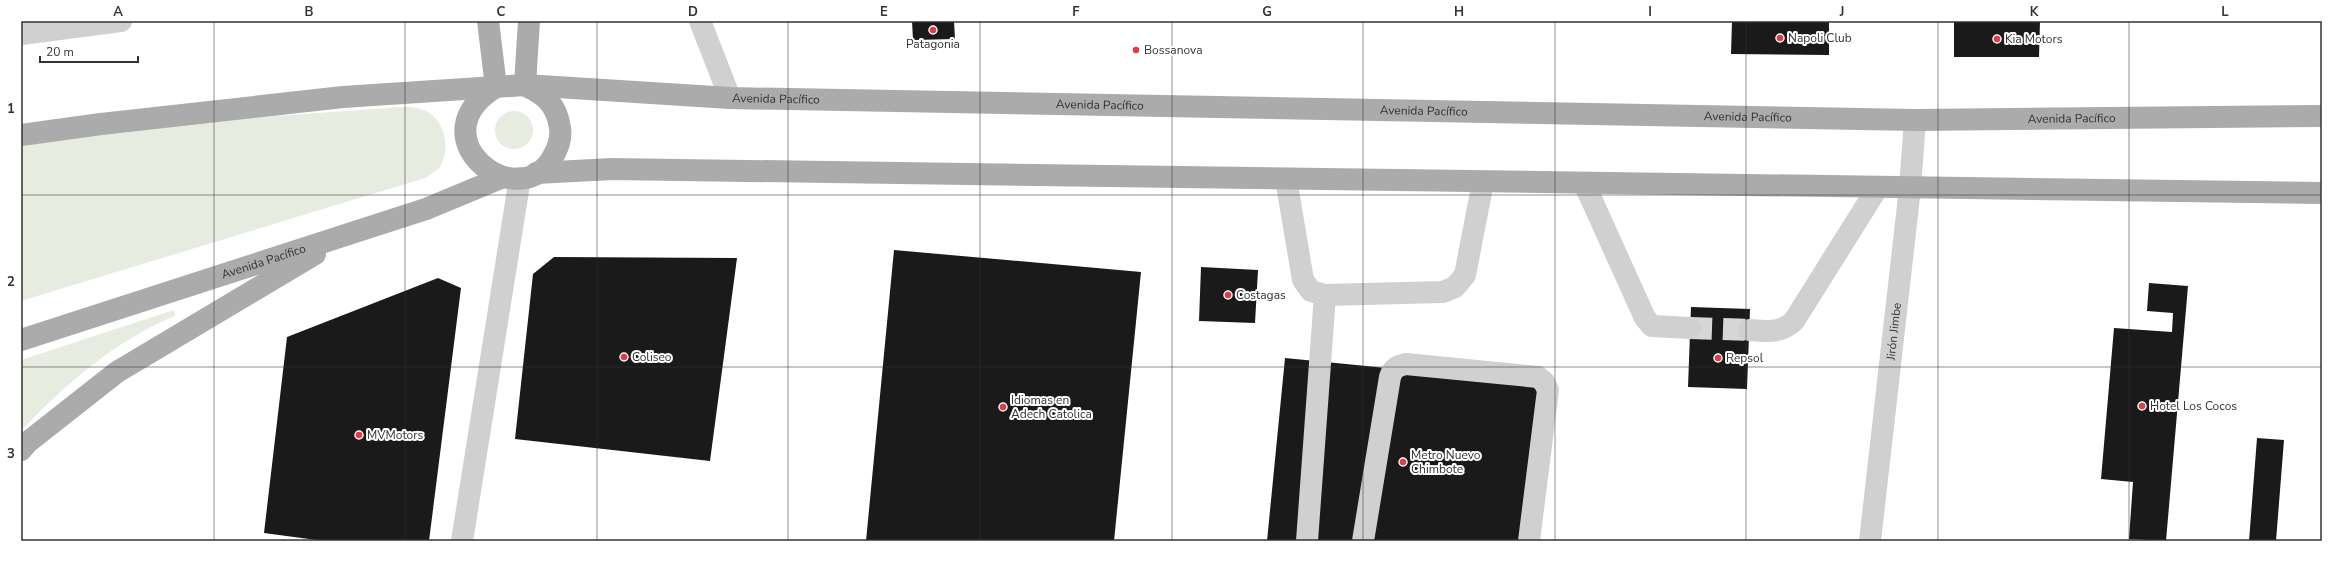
<svg xmlns="http://www.w3.org/2000/svg" width="2343" height="562" font-family="'Nunito Sans',sans-serif">
	<style>
		.green { fill: #e6ecdf }
		.building { fill: #1a1a1a }
		.lines { fill: none; stroke-linecap: round; stroke-linejoin: round }
		.minor-tunnel { stroke: #d6d6d6; stroke-width: 22; stroke-dasharray: 22 11; stroke-linecap: butt }
		.minor { stroke: #d0d0d0; stroke-width: 22 }
		.major { stroke: #ababab; stroke-width: 22 }
		.grid { fill: none; stroke: #333; stroke-width: 1; stroke-opacity: 0.55 }
		.poi-dot { fill: #e63946; stroke: #fff; stroke-width: 1.5 }
		.labels { text-anchor: middle; stroke-width: 4; stroke-linejoin: round; paint-order: stroke }
		.poi-label { font-size: 12px; fill: #333; stroke: #fff; text-anchor: start }
		.street-label { font-size: 12px; fill: #333; stroke: #fff }
		.neatline { fill: none; stroke: #333; stroke-width: 1.5 }
		.grid-label { font-size: 13px; text-anchor: middle; font-weight: bold; fill: #333 }
	</style>
	<rect width="100%" height="100%" fill="#fff"/>
	<!-- green -->
	<path class="green" d="M 403,107 C 408,107 416,107 421,109 C 444,116 452,147 440,167 C 437,171 429,175 425,178 L 21,301 L 21,143 L 248,118 Z
		M495 130a19 19 0 1 1 38 0a19 19 0 1 1-38 0Z
		M 174,310 L 175,316 C 116,340 64,385 21,431 L 21,360 Z"/>
	<!-- building -->
	<path class="building" d="M 912,21 L 954,21 L 955,39 L 913,40 Z
		M 1732,21 L 1829,21 L 1829,55 L 1731,54 Z
		M 1954,21 L 2040,21 L 2039,57 L 1954,57 Z
		M 894,250 L 1141,272 L 1114,541 L 866,541 Z
		M 554,257 L 737,258 L 710,461 L 515,439 L 533,274 Z
		M 1201,267 L 1258,270 L 1255,323 L 1199,321 Z
		M 438,278 L 461,288 L 429,541 L 324,541 L 264,533 L 287,337 Z
		M 2149,283 L 2188,286 L 2166,541 L 2129,539 L 2133,482 L 2101,479 L 2114,328 L 2172,332 L 2173,313 L 2147,311 Z
		M 1691,307 L 1750,309 L 1747,389 L 1688,387 Z
		M 1285,358 L 1540,383 L 1523,541 L 1267,541 Z
		M 2257,438 L 2284,440 L 2276,541 L 2249,541 Z"/>
	<g class="lines">
		<!-- minor-tunnel -->
		<path class="minor-tunnel" d="M 1690,328 L 1749,330"/>
		<!-- minor -->
		<g class="minor">
			<path d="M 700,21 L 730,98"/>
			<path d="M 21,34 L 121,21"/>
			<path d="M 1286,179 L 1303,280 L 1311,291 L 1325,295 L 1443,292 L 1455,287 L 1465,275 L 1483,182"/>
			<path d="M 1584,183 L 1645,318 L 1652,326 L 1690,328"/>
			<path d="M 1749,330 C 1767,331 1780,334 1794,321 L 1878,187"/>
			<path d="M 462,541 L 520,178"/>
			<path d="M 1307,541 L 1325,295"/>
			<path d="M 1363,541 L 1390,377 C 1393,368 1397,366 1406,364 L 1538,377 L 1544,382 L 1548,390 L 1529,541"/>
			<path id="s1" d="M 1870,541 L 1910,188 L 1915,120"/>
		</g>
		<!-- major -->
		<g class="major">
			<path d="M 488,21 L 496,87"/>
			<path d="M 525,85 L 529,21"/>
			<path d="M 496,87 C 415,137 516,215 551,160 C 557,150 562,140 560,128 C 557,106 546,95 526,86"/>
			<path id="s2" d="M 21,135 L 101,124 L 343,97 L 525,85 L 730,98 L 1915,120 L 2322,116"/>
			<path d="M 536,173 L 612,169 L 2322,193"/>
			<path id="s3" d="M 21,340 L 426,209 L 503,177"/>
			<path d="M 21,450 L 28,442 L 117,372 L 315,254"/>
		</g>
	</g>
	<!-- grid -->
	<path class="grid" d="M 214,21 L 214,541M 405,21 L 405,541M 597,21 L 597,541M 788,21 L 788,541M 980,21 L 980,541M 1172,21 L 1172,541M 1363,21 L 1363,541M 1555,21 L 1555,541M 1746,21 L 1746,541M 1938,21 L 1938,541M 2129,21 L 2129,541M 21,195 L 2322,195M 21,367 L 2322,367"/>
	<!-- markers -->
	<g class="poi-dot">
		<circle cx="933" cy="30" r="4"/>
		<circle cx="1780" cy="38" r="4"/>
		<circle cx="1997" cy="39" r="4"/>
		<circle cx="1136" cy="50" r="4"/>
		<circle cx="1228" cy="295" r="4"/>
		<circle cx="624" cy="357" r="4"/>
		<circle cx="1718" cy="358" r="4"/>
		<circle cx="2142" cy="406" r="4"/>
		<circle cx="1003" cy="407" r="4"/>
		<circle cx="359" cy="435" r="4"/>
		<circle cx="1403" cy="462" r="4"/>
	</g>
	<g class="labels">
		<!-- poi labels -->
		<g class="poi-label">
			<text x="1788" y="42">Napoli Club</text>
			<text x="2005" y="43">Kia Motors</text>
			<text x="933" y="48" text-anchor="middle">Patagonia</text>
			<text x="1144" y="54">Bossanova</text>
			<text x="1236" y="299">Costagas</text>
			<text x="632" y="361">Coliseo</text>
			<text x="1726" y="362">Repsol</text>
			<text x="1011" y="404">Idiomas en<tspan x="1011" dy="14">Adech Catolica</tspan></text>
			<text x="2150" y="410">Hotel Los Cocos</text>
			<text x="367" y="439">MVMotors</text>
			<text x="1411" y="459">Metro Nuevo<tspan x="1411" dy="14">Chimbote</tspan></text>
		</g>
		<!-- street labels -->
		<g class="street-label">
			<text dy="4" stroke="none"><textPath href="#s2" startOffset="758">Avenida Pacífico</textPath></text>
			<text dy="4" stroke="none"><textPath href="#s2" startOffset="1082">Avenida Pacífico</textPath></text>
			<text dy="4" stroke="none"><textPath href="#s2" startOffset="1406">Avenida Pacífico</textPath></text>
			<text dy="4" stroke="none"><textPath href="#s2" startOffset="1730">Avenida Pacífico</textPath></text>
			<text dy="4" stroke="none"><textPath href="#s2" startOffset="2054">Avenida Pacífico</textPath></text>
			<text dy="4" stroke="none"><textPath href="#s3" startOffset="255">Avenida Pacífico</textPath></text>
			<text dy="4" stroke="none"><textPath href="#s1" startOffset="211">Jirón Jimbe</textPath></text>
		</g>
	</g>
	<!-- border -->
	<rect width="2343" height="562" fill="none" stroke="#ffffff" stroke-width="44"/>
	<!-- scale -->
	<path d="M40 56v6h98v-6" fill="none" stroke="#333333" stroke-width="2"/>
	<text x="46" y="56" font-size="12" fill="#333333" stroke="#ffffff" stroke-width="3" paint-order="stroke">20 m</text>
	<rect x="22" y="22" width="2299" height="518" class="neatline"/>
	<g class="grid-label">
		<text x="118" y="16">A</text>
		<text x="309" y="16">B</text>
		<text x="501" y="16">C</text>
		<text x="693" y="16">D</text>
		<text x="884" y="16">E</text>
		<text x="1076" y="16">F</text>
		<text x="1267" y="16">G</text>
		<text x="1459" y="16">H</text>
		<text x="1650" y="16">I</text>
		<text x="1842" y="16">J</text>
		<text x="2034" y="16">K</text>
		<text x="2225" y="16">L</text>
		<text x="11" y="113">1</text>
		<text x="11" y="286">2</text>
		<text x="11" y="458">3</text>
	</g>
</svg>
